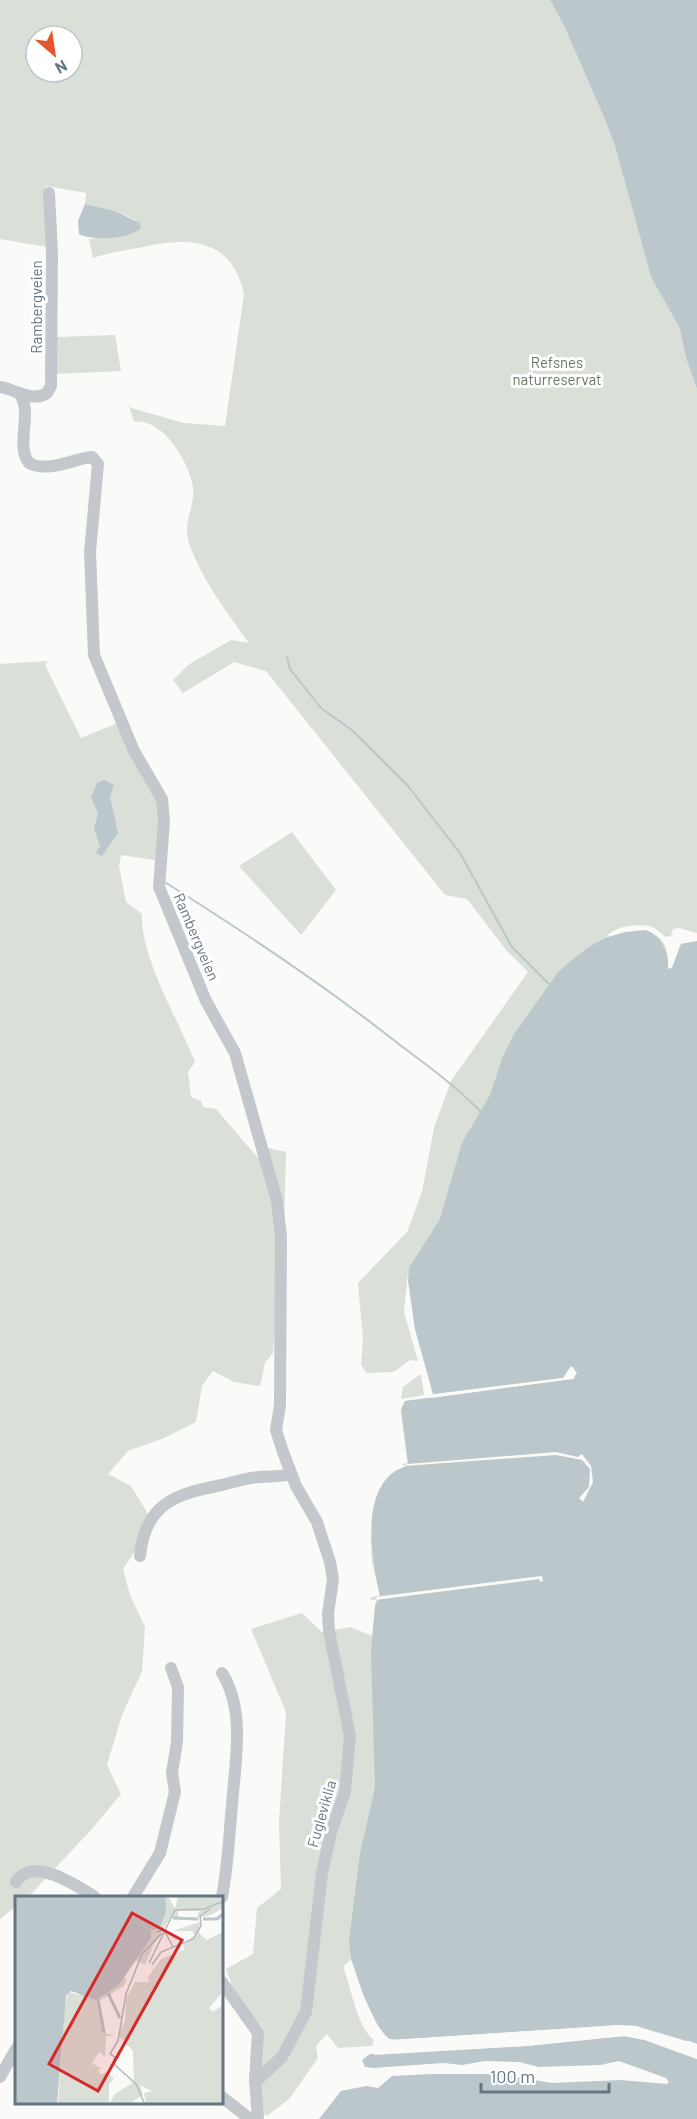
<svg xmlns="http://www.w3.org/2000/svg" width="697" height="2119" font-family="Barlow,sans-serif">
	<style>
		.green { fill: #dadfd7; fill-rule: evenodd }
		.water { fill: #bbc7cb }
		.pier { fill: #fafaf8 }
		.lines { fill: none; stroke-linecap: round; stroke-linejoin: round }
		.stream { stroke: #bbc7cb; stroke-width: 2 }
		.minor { stroke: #c3c8cc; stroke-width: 12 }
		.labels { text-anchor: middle; stroke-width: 6; stroke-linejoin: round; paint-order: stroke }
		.street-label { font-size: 15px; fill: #657683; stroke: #fff }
		.park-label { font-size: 15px; fill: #687a64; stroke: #fff }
		.inset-river { fill: none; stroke: #bbc7cb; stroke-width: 3 }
		.inset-road { fill: none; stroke: #b5bdc2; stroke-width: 1.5 }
		.view { fill: #d62828; fill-opacity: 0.15; stroke: #d62828; stroke-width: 3 }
		.inset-edge { fill: none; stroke: #657683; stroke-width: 3 }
	</style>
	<rect width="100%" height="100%" fill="#fafaf8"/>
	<!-- green -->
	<path class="green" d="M 0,0 L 550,0 L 565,28 L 603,115 L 615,146 L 651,277 L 680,329 L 686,358 L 697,389 L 697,933 L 679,928 L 673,929 L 671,936 L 666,937 C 660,933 655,927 649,926 C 635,924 615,926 606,937 C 638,930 671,923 668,969 L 672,968 L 681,944 L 697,941 L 697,2044 L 636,2026 L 386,2037 C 368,2014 362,1985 351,1959 L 343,1967 C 351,1986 357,2028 374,2040 L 372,2046 L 338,2048 L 327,2034 L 316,2046 L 318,2058 L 289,2099 L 267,2116 L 258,2109 L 263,2029 L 235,1994 L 226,1969 L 253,1954 L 257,1908 L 281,1889 L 279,1823 L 286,1712 L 251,1629 L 302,1613 L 322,1632 L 351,1627 L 372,1636 L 376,1600 L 371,1600 L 371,1597 L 380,1596 L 372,1562 L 371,1539 L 377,1500 L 383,1483 L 395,1470 L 405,1467 L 402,1464 L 408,1463 L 401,1410 L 405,1401 L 574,1379 L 575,1368 L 520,1383 L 433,1394 L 415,1329 L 408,1272 L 404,1312 L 418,1361 L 410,1360 L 394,1372 L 367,1373 L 361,1365 L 363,1338 L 358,1283 L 407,1232 L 422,1192 L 434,1128 L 451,1081 L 528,972 L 507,951 L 467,899 L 445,895 L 266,671 L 234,662 L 183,693 L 173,680 L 188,665 L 231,640 L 249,643 C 227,613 203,581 190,546 C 181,522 195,510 193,488 C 190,463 162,417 134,422 L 128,402 L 131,408 L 184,423 L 225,426 L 244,294 C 231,236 187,237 138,248 C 123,251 107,253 93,258 L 89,239 L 114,237 L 136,220 L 115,211 L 85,204 L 86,193 L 46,186 L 47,247 L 0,239 ZM 36,36 L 72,36 L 72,72 L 36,72 Z
		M 115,335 L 121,371 L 54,374 L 56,337 Z
		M 48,661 L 45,665 L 81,738 L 120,722 L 158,802 L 160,823 L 155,860 L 121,855 L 119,866 L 126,902 L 142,914 C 140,957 179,1021 195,1062 L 188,1072 L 191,1097 L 201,1101 L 203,1107 L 216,1109 L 258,1158 L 269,1148 L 286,1152 L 284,1228 L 273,1353 L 265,1363 L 260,1386 L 234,1382 L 213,1371 L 202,1386 L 196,1422 L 164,1438 L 128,1451 L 108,1474 L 131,1486 L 151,1519 L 141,1542 L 123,1569 L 130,1595 L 145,1627 L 142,1671 L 122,1715 L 107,1765 L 121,1794 L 91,1830 L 32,1893 L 27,1897 L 16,1897 L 16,1906 L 0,1919 L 0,664 Z
		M 292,832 L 336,890 L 301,935 L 239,866 Z
		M 421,1374 L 424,1395 L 401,1399 L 403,1387 Z"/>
	<!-- water -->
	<path class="water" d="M 550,0 L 697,0 L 697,389 L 686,358 L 680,329 L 651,277 L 615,146 L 603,115 L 565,28 Z
		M 85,204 L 115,211 L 140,223 L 141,228 C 128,240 93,241 79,234 L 78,221 Z
		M 104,780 L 114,785 L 110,797 L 118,833 L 102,856 L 96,853 L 100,846 L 94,829 L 98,813 L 91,797 L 97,783 Z
		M 646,930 C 662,936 669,953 668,969 L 672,968 L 681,944 L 697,941 L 697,2044 L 636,2026 L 619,2025 L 390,2040 L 378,2026 L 364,1997 L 351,1959 L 349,1941 L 360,1854 L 375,1787 L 371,1653 L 375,1606 L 379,1599 L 540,1579 L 542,1576 L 380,1596 C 373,1565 363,1510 384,1482 C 390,1473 397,1471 406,1466 L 556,1454 L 408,1464 L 401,1410 L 405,1401 L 564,1380 L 574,1379 L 576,1375 L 573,1366 L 563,1378 L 433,1394 L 415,1329 L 408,1281 L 409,1268 L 440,1219 L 462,1143 L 490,1095 L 503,1056 L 514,1034 L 559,971 L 587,948 L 605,938 L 625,932 Z
		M 624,2036 L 645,2040 L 697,2059 L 697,2119 L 319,2119 L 341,2091 L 366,2086 L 378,2088 L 392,2076 L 431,2074 L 499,2074 L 552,2083 L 620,2080 L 667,2084 L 669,2082 L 666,2078 L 619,2061 L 600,2065 L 539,2067 L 519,2062 L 485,2061 L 462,2065 L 443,2063 L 373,2068 L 365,2067 L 362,2060 L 370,2054 L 526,2046 Z"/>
	<!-- pier -->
	<path class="pier" d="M 571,1366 L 577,1373 L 572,1379 L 431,1398 L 432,1395 L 563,1378 Z
		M 556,1452 L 578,1457 L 582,1454 L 591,1466 L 593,1482 L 583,1502 L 579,1498 L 589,1487 L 590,1469 L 582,1460 L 556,1455 L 402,1466 L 408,1464 Z
		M 542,1576 L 543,1581 L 540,1582 L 539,1579 L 375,1600 L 377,1597 Z
		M 618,2025 L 636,2026 L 681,2041 L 690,2041 L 697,2044 L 697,2047 L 635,2029 L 619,2028 L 397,2043 L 389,2043 L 383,2038 L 397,2040 Z
		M 624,2033 L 646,2037 L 697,2056 L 697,2059 L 645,2040 L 624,2036 L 526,2046 L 374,2055 L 376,2052 L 406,2049 L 525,2043 Z"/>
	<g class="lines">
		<!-- stream -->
		<path class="stream" d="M 287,657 L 290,669 L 321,708 L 353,731 L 408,786 L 460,853 L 512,947 L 549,984
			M 163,881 C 246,933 323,984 400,1045 C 428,1066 457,1087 481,1112"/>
		<!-- minor -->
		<path class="minor" d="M 0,387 C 15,389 33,403 47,393 L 51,386 L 52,253 L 49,193
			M 20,394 C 33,415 15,444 29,463 C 48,473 73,459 92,457 L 98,464 L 90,552 L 94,655 L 134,751 L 162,799 L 164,822 L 159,887 L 206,1001 L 235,1053 L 277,1201 L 281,1237 L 280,1405 L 276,1430 L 283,1452 L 296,1486 L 317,1522 L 330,1562 L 333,1579 L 328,1614 L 329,1631 L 350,1736 L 345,1792 L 331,1832 L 322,1873 L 306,2012 L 282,2057 L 255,2082
			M 140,1556 C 145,1504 175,1494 222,1485 C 234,1482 246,1478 259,1477 C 269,1476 281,1477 291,1474
			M 16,1882 C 33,1855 77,1886 95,1897
			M 133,1897 L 160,1853 L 175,1792 L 172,1773 L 177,1742 L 178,1687 L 171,1668
			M 222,1897 C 228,1866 229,1837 232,1805 C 235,1763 246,1711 222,1673
			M 222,1982 L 258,2033 L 255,2079 L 258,2119
			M 0,2077 L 16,2049
			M 222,2097 L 250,2119"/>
	</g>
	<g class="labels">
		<!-- street labels -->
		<g class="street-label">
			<text transform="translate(37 307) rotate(-90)" y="5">Rambergveien</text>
			<text transform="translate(196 937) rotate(67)" y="5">Rambergveien</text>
			<text transform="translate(322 1814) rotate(-74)" y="5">Fugleviklia</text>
		</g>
		<!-- park labels -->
		<g class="park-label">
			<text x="557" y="368">Refsnes<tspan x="557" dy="17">naturreservat</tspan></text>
		</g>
	</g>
	<!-- overview -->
	<g transform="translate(15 1896)">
		<rect width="208" height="208" fill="#fafaf8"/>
		<path d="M 83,0 L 153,0 L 160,13 L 163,0 L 208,0 L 208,12 L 196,19 L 182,22 L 184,15 L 163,15 L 163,21 L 155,22 L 138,50 L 130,69 L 121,64 L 107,81 L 112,83 L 109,90 L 84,105 L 91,137 L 98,140 L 91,140 L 90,161 L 84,156 L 77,167 L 87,173 L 83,173 L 86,179 L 90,176 L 99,182 L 94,188 L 94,208 L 100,198 L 119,186 L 118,155 L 103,139 L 110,126 L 111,103 L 120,86 L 134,86 L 133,81 L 146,63 L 170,53 L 168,48 L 180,39 L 177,35 L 158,35 L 185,26 L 184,37 L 192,44 L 208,36 L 206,98 L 194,112 L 198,116 L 208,109 L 208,208 L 131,208 L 129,197 L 137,195 L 125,189 L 128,199 L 114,208 L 43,208 L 50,107 L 54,96 L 64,99 Z" fill="#dadfd7"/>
		<path d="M 0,0 L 150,1 L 151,16 L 145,31 L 138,34 L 118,25 L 136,34 L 136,42 L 104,89 L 81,104 L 56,95 L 51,100 L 42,208 L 0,208 Z" fill="#bbc7cb"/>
		<path class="inset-river" d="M 158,22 L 183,23M 188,23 L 202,23 L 209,17M 93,97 L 105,122M 83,103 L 89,137"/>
		<path class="inset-road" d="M 141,36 L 149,34 L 158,51M 134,67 L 160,14 L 189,13 L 209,5M 137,69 L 146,56 L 178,43 L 186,30 L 185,20 L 195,13M 130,209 L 121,188 L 98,167 L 100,161 L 95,158 L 103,145 L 111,98 L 127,58 L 147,37"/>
		<path class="view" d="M 117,17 L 167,44 L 83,195 L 34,168 Z"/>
		<rect width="208" height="208" class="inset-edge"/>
	</g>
	<!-- north arrow -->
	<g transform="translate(54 54) rotate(151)"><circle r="28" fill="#ffffff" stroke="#c1c8cd" stroke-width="1.5"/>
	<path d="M0-4.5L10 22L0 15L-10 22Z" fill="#e4572e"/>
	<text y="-9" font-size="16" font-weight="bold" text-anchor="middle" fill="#657683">N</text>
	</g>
	<!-- scale -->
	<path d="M481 2083v9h128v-9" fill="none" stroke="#657683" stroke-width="3"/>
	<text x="490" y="2083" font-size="18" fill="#657683" stroke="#ffffff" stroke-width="4.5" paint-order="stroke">100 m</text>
</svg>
